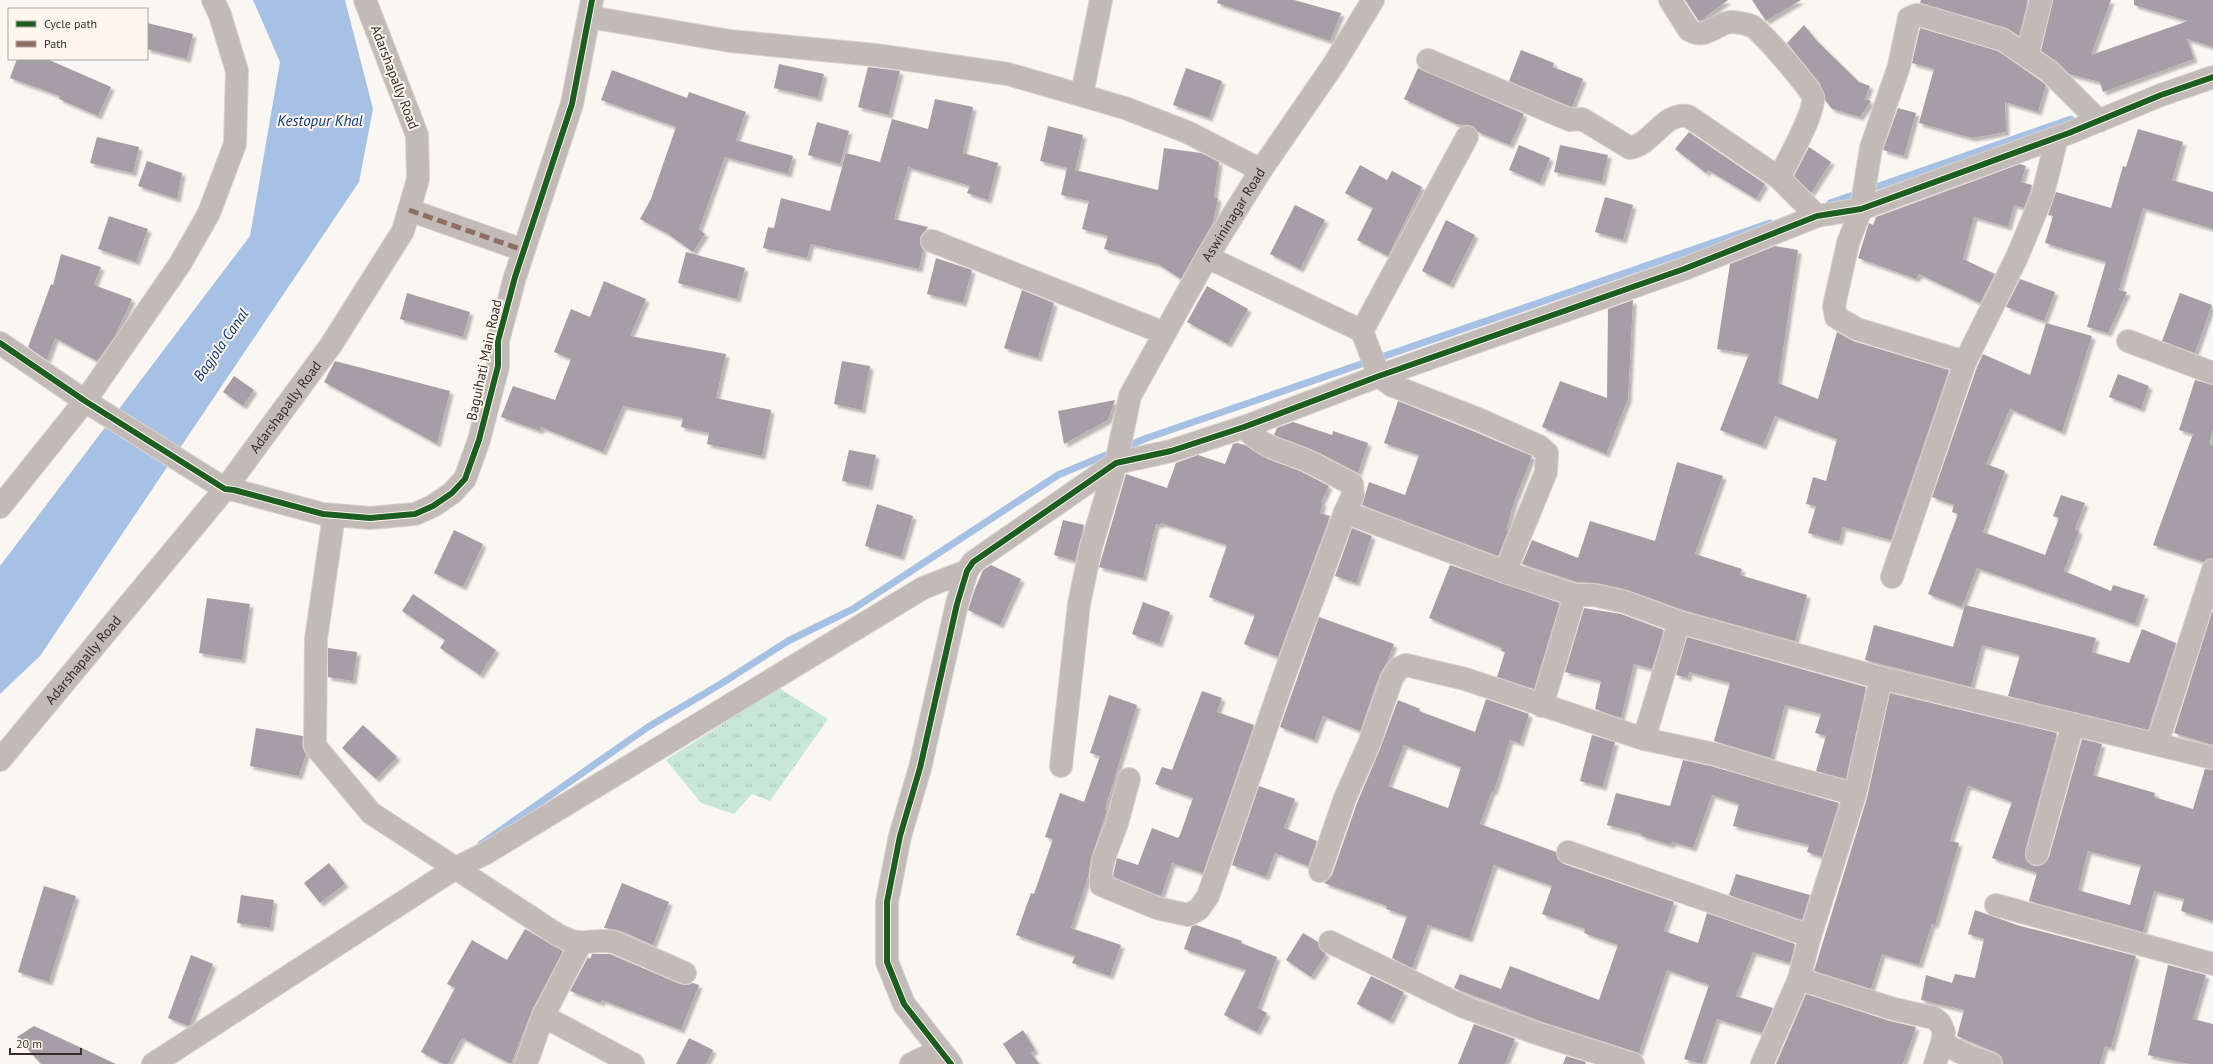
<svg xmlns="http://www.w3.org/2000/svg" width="2213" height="1064" font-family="'PT Sans',sans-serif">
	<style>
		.park { fill: url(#park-tufts) }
		.water { fill: #a7c1e5 }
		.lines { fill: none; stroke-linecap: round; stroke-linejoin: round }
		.stream { stroke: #a7c1e5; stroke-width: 7 }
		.building { fill: #a69ea6; fill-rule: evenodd; filter: url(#shadow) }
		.minor-casing { stroke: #d6d2ce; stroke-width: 24 }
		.tertiary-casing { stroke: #d6d2ce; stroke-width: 24 }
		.minor { stroke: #c2bab6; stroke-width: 22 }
		.tertiary { stroke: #c2bab6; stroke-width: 22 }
		.quiet { stroke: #8d6e63; stroke-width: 5; stroke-dasharray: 10 5; stroke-linecap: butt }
		.cycleway-casing { stroke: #fef6ee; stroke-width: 8 }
		.cycleway { stroke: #1b5e20; stroke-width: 6 }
		.labels { text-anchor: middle; stroke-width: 4; stroke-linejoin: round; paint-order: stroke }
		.street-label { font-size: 14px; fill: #372f27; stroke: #fef6ee }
		.water-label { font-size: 15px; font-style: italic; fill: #093b79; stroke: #fef6ee }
	</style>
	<defs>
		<pattern id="park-tufts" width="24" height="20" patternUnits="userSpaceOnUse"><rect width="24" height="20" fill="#c8e7d6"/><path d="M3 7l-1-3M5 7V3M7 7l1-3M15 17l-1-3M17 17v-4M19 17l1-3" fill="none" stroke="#acc6b8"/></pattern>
		<filter id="shadow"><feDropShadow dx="3.5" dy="3.5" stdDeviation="1" flood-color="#0004"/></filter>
	</defs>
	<rect width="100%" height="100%" fill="#faf6f2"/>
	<!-- park -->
	<path class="park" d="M 779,688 L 828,719 L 770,801 L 752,794 L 734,814 L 701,803 L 666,760 Z"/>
	<!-- water -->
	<path class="water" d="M 253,0 L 345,0 L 373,109 L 359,182 L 40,656 L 0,694 L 0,566 L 250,236 L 280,62 Z"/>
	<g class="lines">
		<!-- stream -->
		<path class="stream" d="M 1830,203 L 2071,119
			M 481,844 L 648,727 L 719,685 L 788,641 L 853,609 L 1058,475 L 1147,438 L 1770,223"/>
	</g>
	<!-- building -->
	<path class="building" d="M 1218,0 L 1294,0 L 1341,13 L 1330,41 L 1217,3 Z
		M 1685,0 L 1728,0 L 1700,21 L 1698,20 Z
		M 1752,0 L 1801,0 L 1766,21 Z
		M 1921,0 L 2028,0 L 2019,36 L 2007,28 L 1920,3 Z
		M 2053,0 L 2111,0 L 2091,55 L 2188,21 L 2134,5 L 2134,0 L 2213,0 L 2213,47 L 2187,39 L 2194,59 L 2103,92 L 2100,82 L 2069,74 L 2056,61 L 2041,51 Z
		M 147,23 L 193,34 L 187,59 L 147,49 Z
		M 1804,25 L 1816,40 L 1859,82 L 1870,86 L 1865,99 L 1871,101 L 1860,117 L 1832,109 L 1825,100 L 1820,84 L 1787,43 Z
		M 1920,28 L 1998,51 L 2041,81 L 2046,85 L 2038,112 L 2005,102 L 2006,132 L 1972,138 L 1919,123 L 1934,69 L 1912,63 Z
		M 1521,50 L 1554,63 L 1553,67 L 1583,79 L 1572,107 L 1509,81 Z
		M 17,59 L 47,59 L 111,87 L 98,116 L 59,99 L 60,96 L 10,78 Z
		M 779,64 L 824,74 L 818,98 L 774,88 Z
		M 868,67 L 900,71 L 889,115 L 858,107 Z
		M 1186,68 L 1222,81 L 1209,118 L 1173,105 Z
		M 1418,68 L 1524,114 L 1510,145 L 1478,132 L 1473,126 L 1457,124 L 1404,99 Z
		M 612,70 L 687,98 L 689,92 L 746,112 L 736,140 L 793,156 L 788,174 L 725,157 L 699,229 L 705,234 L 693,252 L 668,234 L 640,219 L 651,199 L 676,127 L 601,100 Z
		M 935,99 L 973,107 L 963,153 L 998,163 L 988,200 L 967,193 L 970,186 L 908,167 L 894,219 L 928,227 L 920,237 L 920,243 L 923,250 L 919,269 L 811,244 L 807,258 L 763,248 L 768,227 L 774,228 L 781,198 L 830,211 L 846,153 L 880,162 L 892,119 L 928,129 Z
		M 1898,108 L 1916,113 L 1904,156 L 1883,150 Z
		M 817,122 L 849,131 L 840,164 L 808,155 Z
		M 1048,126 L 1083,135 L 1075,170 L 1040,161 Z
		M 2138,129 L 2183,142 L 2172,180 L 2213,192 L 2213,229 L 2143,208 L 2119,290 L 2127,292 L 2108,333 L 2087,327 L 2106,262 L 2045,243 L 2053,216 L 2048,215 L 2056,192 L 2111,208 L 2123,166 L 2126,167 Z
		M 1689,132 L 1765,184 L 1756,199 L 1708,170 L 1706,173 L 1675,149 Z
		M 97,137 L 139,147 L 133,173 L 90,163 Z
		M 1519,145 L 1550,158 L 1540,183 L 1509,170 Z
		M 1560,145 L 1608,155 L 1602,182 L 1554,172 Z
		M 1809,147 L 1831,162 L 1811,193 L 1794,176 Z
		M 1164,148 L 1201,153 L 1219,162 L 1214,197 L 1218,198 L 1213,223 L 1181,279 L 1158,264 L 1104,249 L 1108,236 L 1082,229 L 1089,201 L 1061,195 L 1067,168 L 1158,190 Z
		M 147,161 L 182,173 L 177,199 L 138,186 Z
		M 2020,164 L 2026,166 L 2021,182 L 2032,185 L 2024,208 L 2014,205 L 2008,227 L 1974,217 L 1963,259 L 1995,274 L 1980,303 L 1919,274 L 1916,279 L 1858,258 L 1869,223 L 1873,225 L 1876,217 Z
		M 1360,165 L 1387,180 L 1392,171 L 1422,187 L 1388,256 L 1357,240 L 1373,208 L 1345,193 Z
		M 1605,197 L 1633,205 L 1623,240 L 1595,232 Z
		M 1295,205 L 1325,220 L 1300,269 L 1270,254 Z
		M 109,216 L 148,229 L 136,262 L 98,249 Z
		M 1446,220 L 1475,235 L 1450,285 L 1422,271 Z
		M 1775,246 L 1798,250 L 1778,383 L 1818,399 L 1837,332 L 1853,341 L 1949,370 L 1891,540 L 1843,527 L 1839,542 L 1808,533 L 1816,506 L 1806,504 L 1813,477 L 1826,481 L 1837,439 L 1775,416 L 1763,446 L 1720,430 L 1749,354 L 1717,349 L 1730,264 Z
		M 686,252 L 745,268 L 737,299 L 678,283 Z
		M 61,254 L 101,267 L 94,285 L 132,299 L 115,336 L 97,361 L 55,338 L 47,360 L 28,347 L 51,284 L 53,285 Z
		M 936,258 L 972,270 L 963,303 L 927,294 Z
		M 2020,279 L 2055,292 L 2044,321 L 2006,307 Z
		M 604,281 L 646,299 L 630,336 L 726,354 L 716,398 L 771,410 L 762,456 L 707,444 L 709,433 L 681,427 L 683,418 L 623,406 L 603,452 L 541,427 L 540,431 L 501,417 L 513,386 L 555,400 L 571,359 L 554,352 L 571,309 L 590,317 Z
		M 1207,286 L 1248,309 L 1228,344 L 1187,322 Z
		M 1022,290 L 1054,303 L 1038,358 L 1004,348 Z
		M 407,293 L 470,312 L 463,337 L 400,319 Z
		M 2180,293 L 2212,305 L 2195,353 L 2162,341 Z
		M 1633,300 L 1628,399 L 1606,454 L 1542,427 L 1560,381 L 1607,398 L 1608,309 Z
		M 2046,323 L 2092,336 L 2062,432 L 2010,409 L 1986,464 L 2005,471 L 1983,532 L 2045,555 L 2059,518 L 2053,516 L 2061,495 L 2085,503 L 2075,529 L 2079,531 L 2064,571 L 2111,591 L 2113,585 L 2145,595 L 2135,624 L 1977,568 L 1962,607 L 1928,594 L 1958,514 L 1952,512 L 1954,505 L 1932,497 L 1977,367 L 1983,354 L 2030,375 Z
		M 335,361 L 450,391 L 437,444 L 324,382 Z
		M 842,361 L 870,366 L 862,410 L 834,404 Z
		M 2118,374 L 2149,386 L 2141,409 L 2109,397 Z
		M 234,376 L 254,390 L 243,406 L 223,392 Z
		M 2195,380 L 2213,385 L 2213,429 L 2209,444 L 2213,445 L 2213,558 L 2204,562 L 2153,545 L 2193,434 L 2179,430 Z
		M 1115,400 L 1108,420 L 1064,444 L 1058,411 Z
		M 1398,401 L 1473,431 L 1532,456 L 1514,502 L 1506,531 L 1508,531 L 1498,556 L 1362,505 L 1369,482 L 1405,495 L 1419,455 L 1384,443 Z
		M 1293,422 L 1332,435 L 1333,431 L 1368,443 L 1358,473 L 1316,451 L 1274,435 L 1277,428 Z
		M 1237,443 L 1245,445 L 1268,459 L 1300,471 L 1329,486 L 1321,502 L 1323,503 L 1320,513 L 1330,516 L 1278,657 L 1244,644 L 1255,615 L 1209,597 L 1227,545 L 1161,523 L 1160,525 L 1156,524 L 1143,578 L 1099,567 L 1126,474 L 1167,488 L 1176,463 L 1198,455 L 1225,464 L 1233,444 Z
		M 849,450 L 876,455 L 869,487 L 842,481 Z
		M 1677,462 L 1723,476 L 1695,554 L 1742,569 L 1740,575 L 1807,595 L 1795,641 L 1683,610 L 1628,590 L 1597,583 L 1577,582 L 1522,564 L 1532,540 L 1578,558 L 1590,521 L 1655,541 Z
		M 877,504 L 913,516 L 901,557 L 865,546 Z
		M 1063,520 L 1084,525 L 1075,561 L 1054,555 Z
		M 1352,528 L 1372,536 L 1356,583 L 1335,576 Z
		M 454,530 L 483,544 L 463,587 L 434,573 Z
		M 991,565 L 1021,579 L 1000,625 L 968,610 L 975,589 L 983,570 Z
		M 1450,565 L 1560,603 L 1534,689 L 1497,677 L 1505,652 L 1501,651 L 1502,648 L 1429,618 Z
		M 413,594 L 496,650 L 480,675 L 440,648 L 445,640 L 402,611 Z
		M 207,598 L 250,604 L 242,660 L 199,653 Z
		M 1143,602 L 1170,612 L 1159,644 L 1132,634 Z
		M 1965,605 L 2096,638 L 2092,652 L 2129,663 L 2142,629 L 2176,643 L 2148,730 L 2008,696 L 2020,655 L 1982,645 L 1971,687 L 1865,660 L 1874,625 L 1953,647 Z
		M 1584,608 L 1621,614 L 1664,630 L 1652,669 L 1634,664 L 1621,718 L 1595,709 L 1601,681 L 1565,672 Z
		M 2212,612 L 2213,612 L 2213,745 L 2174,733 Z
		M 1319,617 L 1394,644 L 1386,664 L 1380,674 L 1360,731 L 1323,716 L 1314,740 L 1280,727 Z
		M 1687,637 L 1866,687 L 1846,779 L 1816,771 L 1826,736 L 1815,733 L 1821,714 L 1785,705 L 1771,758 L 1714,741 L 1730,683 L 1689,672 L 1688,678 L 1676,675 Z
		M 328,648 L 357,652 L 353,681 L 328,677 Z
		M 1202,691 L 1222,698 L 1217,712 L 1254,725 L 1203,873 L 1172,863 L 1161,896 L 1113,877 L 1114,871 L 1117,858 L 1138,865 L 1152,828 L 1178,838 L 1180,835 L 1193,798 L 1155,784 L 1162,767 L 1172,770 Z
		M 1890,693 L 2057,733 L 2025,851 L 2025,857 L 2028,862 L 2034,866 L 2045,863 L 2049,857 L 2082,739 L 2102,744 L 2093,775 L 2155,793 L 2154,797 L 2193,809 L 2205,769 L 2213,770 L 2213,921 L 2181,911 L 2184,899 L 2154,891 L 2143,932 L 2029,901 L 2037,873 L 1992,858 L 2012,802 L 1969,786 L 1967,787 L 1950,841 L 1959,843 L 1935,925 L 1932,924 L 1919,965 L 1882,954 L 1871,989 L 1814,971 L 1867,798 ZM 2088,851 L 2141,865 L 2130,905 L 2078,890 Z
		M 1109,695 L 1137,705 L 1105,809 L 1107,810 L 1091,858 L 1088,877 L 1071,928 L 1121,945 L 1110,976 L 1072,963 L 1075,956 L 1016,935 L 1031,893 L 1034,894 L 1053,839 L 1045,837 L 1060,793 L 1084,802 L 1100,756 L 1090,753 Z
		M 1486,699 L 1529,714 L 1520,743 L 1510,740 L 1494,791 L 1492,791 L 1480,824 L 1556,852 L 1558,860 L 1564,864 L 1674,902 L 1664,931 L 1698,943 L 1707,913 L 1795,944 L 1790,963 L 1753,952 L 1736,996 L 1773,1008 L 1762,1033 L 1717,1019 L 1702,1064 L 1684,1059 L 1709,985 L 1667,970 L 1639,1053 L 1540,1021 L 1454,988 L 1460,974 L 1501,989 L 1510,966 L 1599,1000 L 1618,945 L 1584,933 L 1585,929 L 1542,914 L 1552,886 L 1494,865 L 1469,939 L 1428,925 L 1412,968 L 1392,958 L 1407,916 L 1386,909 L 1387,906 L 1324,883 L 1332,875 L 1357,803 L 1380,749 L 1398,700 L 1420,709 L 1419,711 L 1475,732 ZM 1404,745 L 1461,767 L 1448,808 L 1388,786 Z
		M 363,725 L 397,757 L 376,779 L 342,748 Z
		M 256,728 L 303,736 L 302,746 L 306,754 L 299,776 L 250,766 Z
		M 1592,735 L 1615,742 L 1603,787 L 1580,781 Z
		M 1683,760 L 1711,766 L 1839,803 L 1822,857 L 1807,852 L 1809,845 L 1733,826 L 1739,804 L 1712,795 L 1693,848 L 1672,842 L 1671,845 L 1641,836 L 1642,834 L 1607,825 L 1616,793 L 1670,806 Z
		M 1259,786 L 1295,799 L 1284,828 L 1317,841 L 1308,866 L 1275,853 L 1266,877 L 1232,865 Z
		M 329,863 L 345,884 L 320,903 L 304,883 Z
		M 1736,874 L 1810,895 L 1802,920 L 1729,895 Z
		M 622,883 L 669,902 L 653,945 L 619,930 L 604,928 Z
		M 44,886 L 76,896 L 49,982 L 18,972 Z
		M 241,895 L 274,900 L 270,928 L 237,923 Z
		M 1975,910 L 2017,925 L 2136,956 L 2111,1048 L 2105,1046 L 2100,1064 L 2003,1064 L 2001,1056 L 1995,1052 L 1957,1036 L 1964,1010 L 1921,1000 L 1926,975 L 1952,983 L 1955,974 L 1975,978 L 1984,939 L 1968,934 Z
		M 1196,925 L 1242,941 L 1241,943 L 1277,957 L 1258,1008 L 1267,1013 L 1257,1032 L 1224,1015 L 1246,970 L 1184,949 L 1192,926 Z
		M 525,929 L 563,951 L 532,1010 L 511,1064 L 462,1038 L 448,1064 L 444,1064 L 421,1052 L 455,988 L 447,984 L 472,940 L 507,960 Z
		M 1303,933 L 1318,942 L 1320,949 L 1326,954 L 1311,977 L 1286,960 Z
		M 592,954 L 610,954 L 680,984 L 687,985 L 693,983 L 699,985 L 681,1030 L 602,1000 L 601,1003 L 570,991 L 588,957 L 590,959 Z
		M 191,955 L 213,964 L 189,1026 L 168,1018 Z
		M 2168,965 L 2206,975 L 2193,1019 L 2213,1024 L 2213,1064 L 2189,1064 L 2148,1055 Z
		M 1371,976 L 1404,992 L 1390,1021 L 1357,1004 Z
		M 1806,994 L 1890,1021 L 1916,1027 L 1903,1064 L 1776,1064 Z
		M 1474,1024 L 1515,1039 L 1505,1064 L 1458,1064 Z
		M 34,1026 L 116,1064 L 41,1064 L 17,1037 Z
		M 1023,1030 L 1035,1050 L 1031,1053 L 1039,1064 L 1016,1064 L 1003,1044 Z
		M 689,1038 L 713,1050 L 706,1064 L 676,1064 Z
		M 1566,1056 L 1586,1062 L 1585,1064 L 1563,1064 Z"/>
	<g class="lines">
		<defs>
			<g id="minor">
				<path d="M 1670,0 L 1689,30 C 1706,41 1715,23 1731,22 C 1737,22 1746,24 1752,26 C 1760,30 1811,88 1813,97 C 1815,113 1787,162 1779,178"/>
				<path d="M 589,17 L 730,41 L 875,55 L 1008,74 L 1125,108 L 1187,132 L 1261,170"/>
				<path d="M 2027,56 L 2041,0"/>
				<path d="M 1428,60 L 1570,120 L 1582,119 L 1630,148 C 1653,144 1663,112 1688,116 L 1779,178 L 1817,216"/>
				<path d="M 1082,94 L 1101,0"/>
				<path d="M 409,210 L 523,250"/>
				<path d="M 932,241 L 1164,333"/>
				<path d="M 1207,257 L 1362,331"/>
				<path d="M 2128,341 L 2213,373"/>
				<path d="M 0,343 L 85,401 L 225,489"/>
				<path d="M 1965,362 L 1857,329 L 1836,317 L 1834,306 L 1848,243 L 1861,209 L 1871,148 L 1899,66 L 1909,18 L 1916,15 L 1923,16 L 2003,40 L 2049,71 L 2099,121"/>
				<path d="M 1244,427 C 1267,451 1278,448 1305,460 C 1321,467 1336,476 1352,484 L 1353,495 L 1345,512 L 1505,572 L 1546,472 L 1547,453 L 1539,446 L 1478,419 L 1391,385 L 1379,376 L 1362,331 L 1467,137"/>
				<path d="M 0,507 L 85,401 L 180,264 L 209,213 L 235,144 L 237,71 L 220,15 L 213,0"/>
				<path d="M 334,515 L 316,639 L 315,746 L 371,813 L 558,935 C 565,938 571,942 579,942 C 592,943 600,939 614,942 L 685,973"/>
				<path d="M 1505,572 L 1575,595 L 1594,595 L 1625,602 L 1679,622 L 1881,678"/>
				<path d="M 1892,577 L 1965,362 L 2017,257 L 2042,197 L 2057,138"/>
				<path d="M 1542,706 L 1575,595"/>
				<path d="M 1644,739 L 1679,622"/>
				<path d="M 2157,744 L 2213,570"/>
				<path id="s1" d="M 1061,766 L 1079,604 L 1091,547 L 1116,463 L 1130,396 L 1207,257 L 1261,170 L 1334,64 L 1373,0"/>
				<path d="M 1129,779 C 1125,794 1121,809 1117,823 C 1110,844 1099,863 1101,885 L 1157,908 L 1188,915 L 1199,909 L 1208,896 L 1287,668 L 1345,512"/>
				<path d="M 1568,852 L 1810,936"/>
				<path d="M 2037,854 L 2073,724"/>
				<path d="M 1320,871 L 1345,798 L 1369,744 L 1392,678 L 1399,668 L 1406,665 L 1465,679 L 1644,739 L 1714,754 L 1787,776 L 1855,794"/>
				<path d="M 1996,905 L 2213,964"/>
				<path d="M 1330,942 L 1464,1007 L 1536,1033 L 1633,1064"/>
				<path d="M 1799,979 L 1894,1009 L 1934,1018 L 1940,1023 L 1944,1032 L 1942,1043 L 1970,1057 L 1991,1064"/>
				<path d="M 543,1016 L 633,1064"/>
				<path d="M 153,1064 L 454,869 L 486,853 L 923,588 L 967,571"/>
				<path d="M 526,1064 L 543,1016 L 581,943"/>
				<path d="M 911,1064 L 940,1050"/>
				<path d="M 951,1064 L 904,1004 L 887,962 L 887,902 L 900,836 L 920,768 L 957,604 L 967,571 L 973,562 L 1116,463 L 1171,451 L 1244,427 L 1379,376 L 1684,269 L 1817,216 L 1861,209 L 2069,133 L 2161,95 L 2213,77"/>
				<path d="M 1762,1064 L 1799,979 L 1810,936 L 1855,794 L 1881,678 L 2213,758"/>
				<path d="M 1935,1064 L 1942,1043"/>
			</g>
			<g id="tertiary">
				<path d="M 225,489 L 234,490 L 323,514 L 370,518 L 415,514 L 433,506 L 452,493 L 465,479 L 479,440 L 498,366 L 498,341 L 515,277 L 572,104 L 592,0"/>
				<path id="s2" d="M 0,760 L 225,489 L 331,345 L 403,231 L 418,179 L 417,135 L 365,0"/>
			</g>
		</defs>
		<!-- minor casing -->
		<use href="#minor" class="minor-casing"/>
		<!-- tertiary casing -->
		<use href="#tertiary" class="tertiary-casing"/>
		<!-- minor -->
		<use href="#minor" class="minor"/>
		<!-- tertiary -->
		<use href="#tertiary" class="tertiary"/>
		<!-- quiet -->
		<path class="quiet" d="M 409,210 L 523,250"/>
		<defs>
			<path id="cycleway" d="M 0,343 L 85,401 L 225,489 L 234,490 L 323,514 L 370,518 L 415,514 L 433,506 L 452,493 L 465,479 L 479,440 L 498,366 L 498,341 L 515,277 L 572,104 L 592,0
				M 951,1064 L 904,1004 L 887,962 L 887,902 L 900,836 L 920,768 L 957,604 L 967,571 L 973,562 L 1116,463 L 1171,451 L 1244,427 L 1379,376 L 1684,269 L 1817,216 L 1861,209 L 2069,133 L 2161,95 L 2213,77"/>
		</defs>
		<!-- cycleway casing -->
		<use href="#cycleway" class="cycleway-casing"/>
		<!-- cycleway -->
		<use href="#cycleway" class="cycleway"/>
	</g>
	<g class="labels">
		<!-- street labels -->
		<g class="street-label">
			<text transform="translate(395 77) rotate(69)" y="5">Adarshapally Road</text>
			<text dy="5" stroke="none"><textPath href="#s1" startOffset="586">Aswininagar Road</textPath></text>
			<text transform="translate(484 360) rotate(-78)" y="5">Baguihati Main Road</text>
			<text dy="5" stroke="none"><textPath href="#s2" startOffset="454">Adarshapally Road</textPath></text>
			<text dy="5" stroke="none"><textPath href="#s2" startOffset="130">Adarshapally Road</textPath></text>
		</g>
		<!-- water labels -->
		<g class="water-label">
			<text x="320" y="126">Kestopur Khal</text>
			<text transform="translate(221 345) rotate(-55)" y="5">Bagjola Canal</text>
		</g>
	</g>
	<!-- legend -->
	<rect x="8" y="8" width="140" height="52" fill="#fef6ee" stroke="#aea69e"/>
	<rect x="16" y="21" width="20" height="6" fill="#1b5e20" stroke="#aea69e"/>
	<text x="44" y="28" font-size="12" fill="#372f27">Cycle path</text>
	<rect x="16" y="41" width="20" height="6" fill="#8d6e63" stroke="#aea69e"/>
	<text x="44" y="48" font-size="12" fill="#372f27">Path</text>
	<!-- scale -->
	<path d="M10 1048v6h71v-6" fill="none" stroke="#372f27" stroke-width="2"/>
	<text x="16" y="1048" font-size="12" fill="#372f27" stroke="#fef6ee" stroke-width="3" paint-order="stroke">20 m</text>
</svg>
